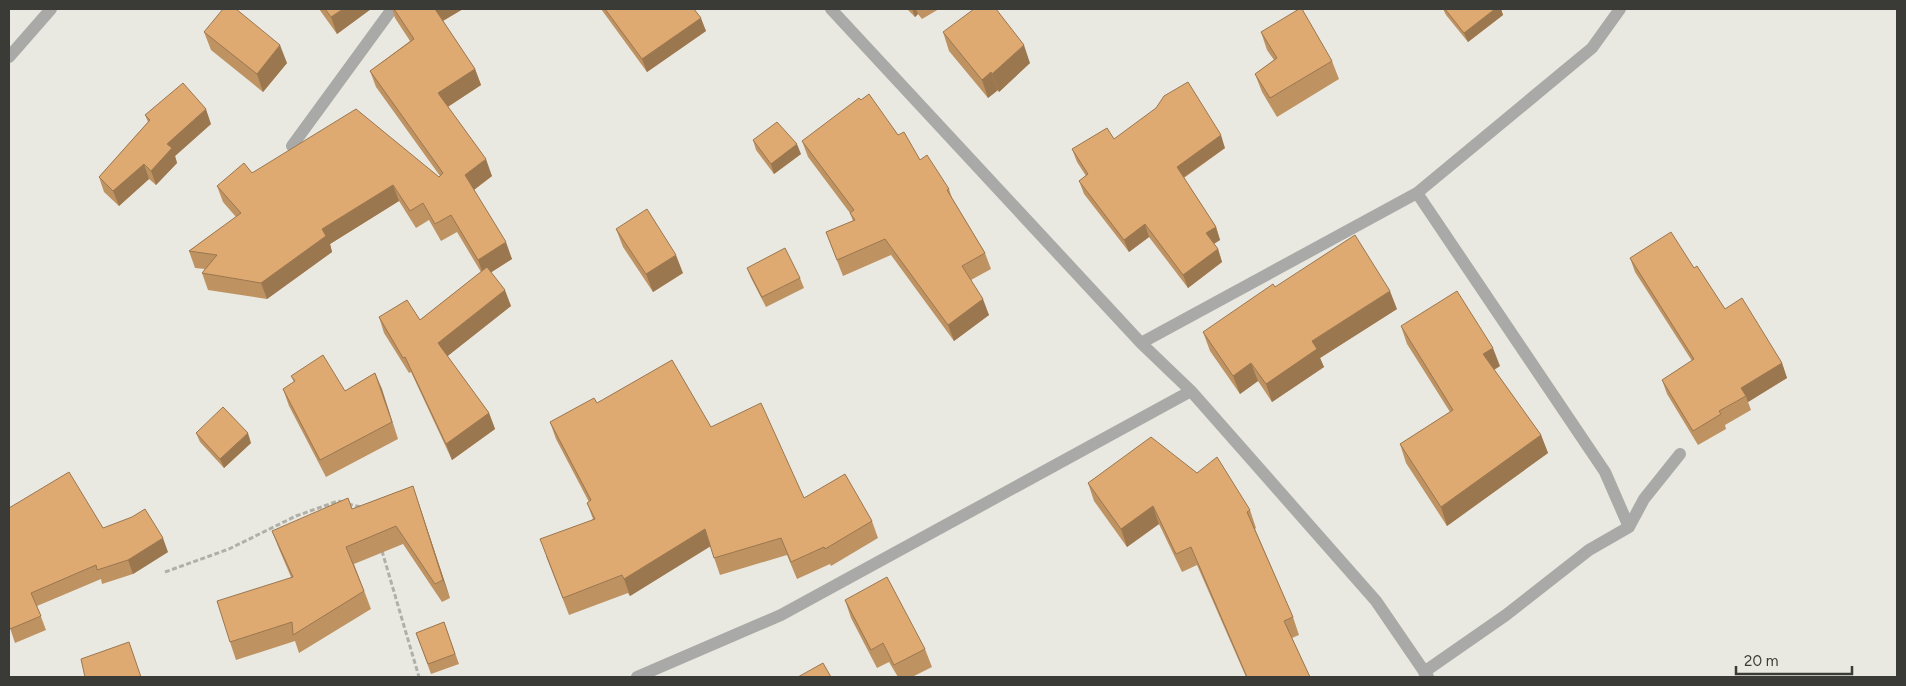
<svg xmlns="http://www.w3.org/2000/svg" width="1906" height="686" font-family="Figtree,sans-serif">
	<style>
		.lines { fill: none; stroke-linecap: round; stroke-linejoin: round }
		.path { stroke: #b0b0a9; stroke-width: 3; stroke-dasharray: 5 2.5; stroke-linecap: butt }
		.street { stroke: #a9aaa7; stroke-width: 12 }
		.wall { fill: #bf9262 }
		.shaded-wall { fill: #9b7750 }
		.building { fill: #deaa72; stroke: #9b7750 }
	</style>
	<rect width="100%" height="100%" fill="#eae9e1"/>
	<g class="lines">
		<!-- path -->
		<path class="path" d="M 348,504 L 361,507
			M 382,551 L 419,677
			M 165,572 L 229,549 L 296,516 L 338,501 L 342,502"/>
		<!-- street -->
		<path class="street" d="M 831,9 L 1141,343 L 1191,391 L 1376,601 L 1428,677
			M 9,57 L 51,9
			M 292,146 L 392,9
			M 1417,193 L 1605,472 L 1629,527 L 1589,550 L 1506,615 L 1424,672
			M 1141,343 L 1417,193 L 1592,48 L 1620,9
			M 1629,527 L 1644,499 L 1680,454
			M 637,677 L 781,615 L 1191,391"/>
	</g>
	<!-- wall -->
	<path class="wall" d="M 319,9 L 371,9 L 337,34 Z
		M 392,9 L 463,9 L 443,21 L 475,69 L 481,85 L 448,107 L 492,176 L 474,190 L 512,259 L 491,272 L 511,306 L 447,356 L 489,413 L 495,429 L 452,460 L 411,372 L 409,373 L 384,333 L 379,317 L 420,320 L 481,272 L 457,232 L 441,241 L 429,220 L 416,228 L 399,201 L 330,244 L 332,252 L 267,299 L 208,290 L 202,273 L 205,269 L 195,268 L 189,251 L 236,217 L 223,202 L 217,186 L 252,173 L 439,177 L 440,176 L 376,87 L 370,71 L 410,41 L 395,18 Z
		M 601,9 L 694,9 L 706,31 L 647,72 Z
		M 907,9 L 939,9 L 922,19 L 918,14 L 915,17 Z
		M 1443,9 L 1501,9 L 1503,15 L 1468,42 L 1446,15 Z
		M 204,32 L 287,63 L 263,92 L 211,50 Z
		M 943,32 L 1030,63 L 999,92 L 998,90 L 988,98 L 949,51 Z
		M 1261,32 L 1332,61 L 1339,79 L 1277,117 L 1262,92 L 1255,74 L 1274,60 L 1267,50 Z
		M 861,100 L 898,135 L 920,160 L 949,189 L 952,198 L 985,253 L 991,269 L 971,280 L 989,315 L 954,341 L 891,255 L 843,276 L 832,248 L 826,232 L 853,221 L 850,213 L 808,157 L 802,141 Z
		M 145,115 L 211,124 L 175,156 L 177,163 L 156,185 L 149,179 L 119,206 L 104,192 L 99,177 L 148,122 Z
		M 753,140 L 801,154 L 774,174 L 756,150 Z
		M 1225,148 L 1184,178 L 1216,227 L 1220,240 L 1214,244 L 1218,249 L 1222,262 L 1188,288 L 1149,237 L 1129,252 L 1084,194 L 1079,181 L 1086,176 L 1077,162 L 1072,149 Z
		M 616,229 L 683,273 L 653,292 L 623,247 Z
		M 1630,258 L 1694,268 L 1725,309 L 1782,363 L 1787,378 L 1748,402 L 1751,410 L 1725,425 L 1726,429 L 1698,445 L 1667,394 L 1662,380 L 1692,361 L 1635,272 Z
		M 747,268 L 800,278 L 804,288 L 766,307 L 751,278 Z
		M 1275,287 L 1397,309 L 1320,358 L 1324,367 L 1272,402 L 1258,381 L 1240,394 L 1210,351 L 1203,332 Z
		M 1401,326 L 1500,366 L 1494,370 L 1541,435 L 1548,453 L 1447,526 L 1406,463 L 1400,444 L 1450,412 L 1407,344 Z
		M 375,373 L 398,439 L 326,477 L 289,406 L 283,389 L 294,382 L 291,376 L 345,391 Z
		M 597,403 L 711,427 L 804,498 L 872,521 L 878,538 L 831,566 L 830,564 L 797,579 L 787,555 L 720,575 L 710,546 L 630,596 L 628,593 L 569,615 L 546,556 L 593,519 L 587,503 L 589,502 L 556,439 L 550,422 Z
		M 196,433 L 251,443 L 224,468 L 200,442 Z
		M 1197,473 L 1250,510 L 1256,528 L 1255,529 L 1293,617 L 1299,635 L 1292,638 L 1310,677 L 1246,677 L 1197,565 L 1182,572 L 1159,524 L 1127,547 L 1094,501 L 1088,483 Z
		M 413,486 L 450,598 L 442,602 L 403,544 L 354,564 L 371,609 L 299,653 L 295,641 L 236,660 L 230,642 L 291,577 L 279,549 L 272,531 L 352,509 Z
		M 9,508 L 103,528 L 168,552 L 133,574 L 102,584 L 101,579 L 37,606 L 46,630 L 15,643 L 9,625 Z
		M 845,600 L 925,649 L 932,667 L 912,677 L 898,677 L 889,662 L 877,668 L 851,618 Z
		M 444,622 L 459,664 L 431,674 L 416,633 Z"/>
	<!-- shaded-wall -->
	<path class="shaded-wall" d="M 343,9 L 371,9 L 337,34 L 331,17 Z
		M 434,9 L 463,9 L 439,23 Z
		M 912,9 L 916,9 L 918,14 L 915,17 Z
		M 1495,9 L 1501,9 L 1503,15 L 1468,42 L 1464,33 Z
		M 701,18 L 706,31 L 647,72 L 642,59 Z
		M 280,45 L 287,63 L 263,92 L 257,74 Z
		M 1024,45 L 1030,63 L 999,92 L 992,74 Z
		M 475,69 L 481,85 L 444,109 L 438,93 Z
		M 991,72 L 998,90 L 988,98 L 982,80 Z
		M 206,109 L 211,124 L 175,156 L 177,163 L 156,185 L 151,171 L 167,144 Z
		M 1221,135 L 1225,148 L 1181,179 L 1177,167 Z
		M 797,144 L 801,154 L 774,174 L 771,164 Z
		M 486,159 L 492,176 L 471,192 L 465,175 Z
		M 144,164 L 149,179 L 119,206 L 113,191 Z
		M 393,185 L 399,201 L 330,244 L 332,252 L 267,299 L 261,283 L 322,229 Z
		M 1145,224 L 1149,237 L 1129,252 L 1124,240 Z
		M 1216,227 L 1220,240 L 1210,246 L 1206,233 Z
		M 506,242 L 512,259 L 484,277 L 478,260 Z
		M 1218,249 L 1222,262 L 1188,288 L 1183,275 Z
		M 676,255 L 683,273 L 653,292 L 646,274 Z
		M 505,290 L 511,306 L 444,359 L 438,343 Z
		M 1390,291 L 1397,309 L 1320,358 L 1324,367 L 1272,402 L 1266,384 L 1312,341 Z
		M 983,299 L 989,315 L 954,341 L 948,325 Z
		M 1493,348 L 1500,366 L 1490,372 L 1483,354 Z
		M 1251,363 L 1258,381 L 1240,394 L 1233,376 Z
		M 1782,363 L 1787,378 L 1748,402 L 1746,396 L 1741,388 Z
		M 375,373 L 382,389 L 398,439 L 392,422 Z
		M 489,413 L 495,429 L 452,460 L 446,444 Z
		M 248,433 L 251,443 L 224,468 L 220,459 Z
		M 1541,435 L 1548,453 L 1447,526 L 1441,507 Z
		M 413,486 L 419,504 L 450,598 L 443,580 Z
		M 1153,506 L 1159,524 L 1127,547 L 1121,529 Z
		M 705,529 L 711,546 L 630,596 L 624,579 Z
		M 163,538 L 168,552 L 133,574 L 128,560 Z"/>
	<!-- building -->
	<path class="building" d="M 223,9 L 236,9 L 280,45 L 257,74 L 204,32 Z
		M 325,9 L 343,9 L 331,17 Z
		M 394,9 L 435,9 L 475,69 L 438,93 L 486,159 L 465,175 L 506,242 L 478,260 L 451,215 L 435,224 L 423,203 L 410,211 L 393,185 L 322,229 L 326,236 L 261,283 L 202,273 L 217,255 L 189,251 L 241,213 L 217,186 L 244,163 L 252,173 L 356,109 L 439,177 L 443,173 L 370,71 L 414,39 Z
		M 605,9 L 694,9 L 701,18 L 642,59 Z
		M 974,9 L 996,9 L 1024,45 L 992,74 L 991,72 L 982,80 L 943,32 Z
		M 1299,9 L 1302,9 L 1332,61 L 1270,98 L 1255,74 L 1277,58 L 1261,32 Z
		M 1445,9 L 1495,9 L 1464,33 Z
		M 1188,82 L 1221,135 L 1177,167 L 1216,227 L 1206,233 L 1218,249 L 1183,275 L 1145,224 L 1124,240 L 1079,181 L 1088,174 L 1072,149 L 1107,128 L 1114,139 L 1156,108 L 1164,96 Z
		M 183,83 L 206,109 L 167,144 L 172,148 L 151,171 L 144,164 L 113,191 L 99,177 L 150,120 L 145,115 Z
		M 869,94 L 898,135 L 904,132 L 920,160 L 927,155 L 949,189 L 947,190 L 985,253 L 962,266 L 983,299 L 948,325 L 885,239 L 837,260 L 826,232 L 855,220 L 850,213 L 854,210 L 802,141 L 859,98 L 861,100 Z
		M 777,122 L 797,144 L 771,164 L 753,140 Z
		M 647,209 L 676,255 L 646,274 L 616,229 Z
		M 1671,232 L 1694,268 L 1697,266 L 1725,309 L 1742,298 L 1782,363 L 1741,388 L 1746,396 L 1719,411 L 1721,414 L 1693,431 L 1662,380 L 1694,359 L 1630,258 Z
		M 1355,235 L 1390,291 L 1312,341 L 1317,349 L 1266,384 L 1251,363 L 1233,376 L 1203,332 L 1273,284 L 1275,287 Z
		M 785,248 L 800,278 L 762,297 L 747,268 Z
		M 487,267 L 505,290 L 438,343 L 489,413 L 446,444 L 405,357 L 403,358 L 379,317 L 407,300 L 420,320 Z
		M 1457,291 L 1493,348 L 1483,354 L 1541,435 L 1441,507 L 1400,444 L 1453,410 L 1401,326 Z
		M 323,355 L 345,391 L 375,373 L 392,422 L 320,460 L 283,389 L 295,381 L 291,376 Z
		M 672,360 L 711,427 L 761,403 L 804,498 L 845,474 L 872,521 L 825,549 L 824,547 L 791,562 L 781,538 L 714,558 L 705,529 L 624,579 L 622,575 L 563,598 L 540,539 L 595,519 L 587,503 L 591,500 L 550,422 L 594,398 L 597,403 Z
		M 223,407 L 248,433 L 220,459 L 196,433 Z
		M 1151,437 L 1197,473 L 1217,457 L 1250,510 L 1247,512 L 1293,617 L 1284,621 L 1310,677 L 1247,677 L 1191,547 L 1176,554 L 1153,506 L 1121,529 L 1088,483 Z
		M 69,472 L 103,528 L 132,517 L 145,509 L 163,538 L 128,560 L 97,570 L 96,565 L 31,593 L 41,616 L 10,629 L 9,625 L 9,508 Z
		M 413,486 L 443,580 L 435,584 L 396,526 L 346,547 L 364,591 L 293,635 L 292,622 L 230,642 L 217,601 L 293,577 L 272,531 L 348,498 L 352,509 Z
		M 887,577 L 925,649 L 894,665 L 883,643 L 871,650 L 845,600 Z
		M 444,622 L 455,654 L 428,664 L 416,633 Z
		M 129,642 L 141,677 L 85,677 L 81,659 Z
		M 823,663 L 831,677 L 798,677 Z"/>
	<!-- border -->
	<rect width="1906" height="686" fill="none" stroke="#3a3a37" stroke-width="20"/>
	<!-- scale -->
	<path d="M1736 666v8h116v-8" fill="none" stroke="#3a3a37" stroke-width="2.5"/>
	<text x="1744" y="666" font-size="15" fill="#3a3a37" stroke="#eae9e1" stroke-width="4" paint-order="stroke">20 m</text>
</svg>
